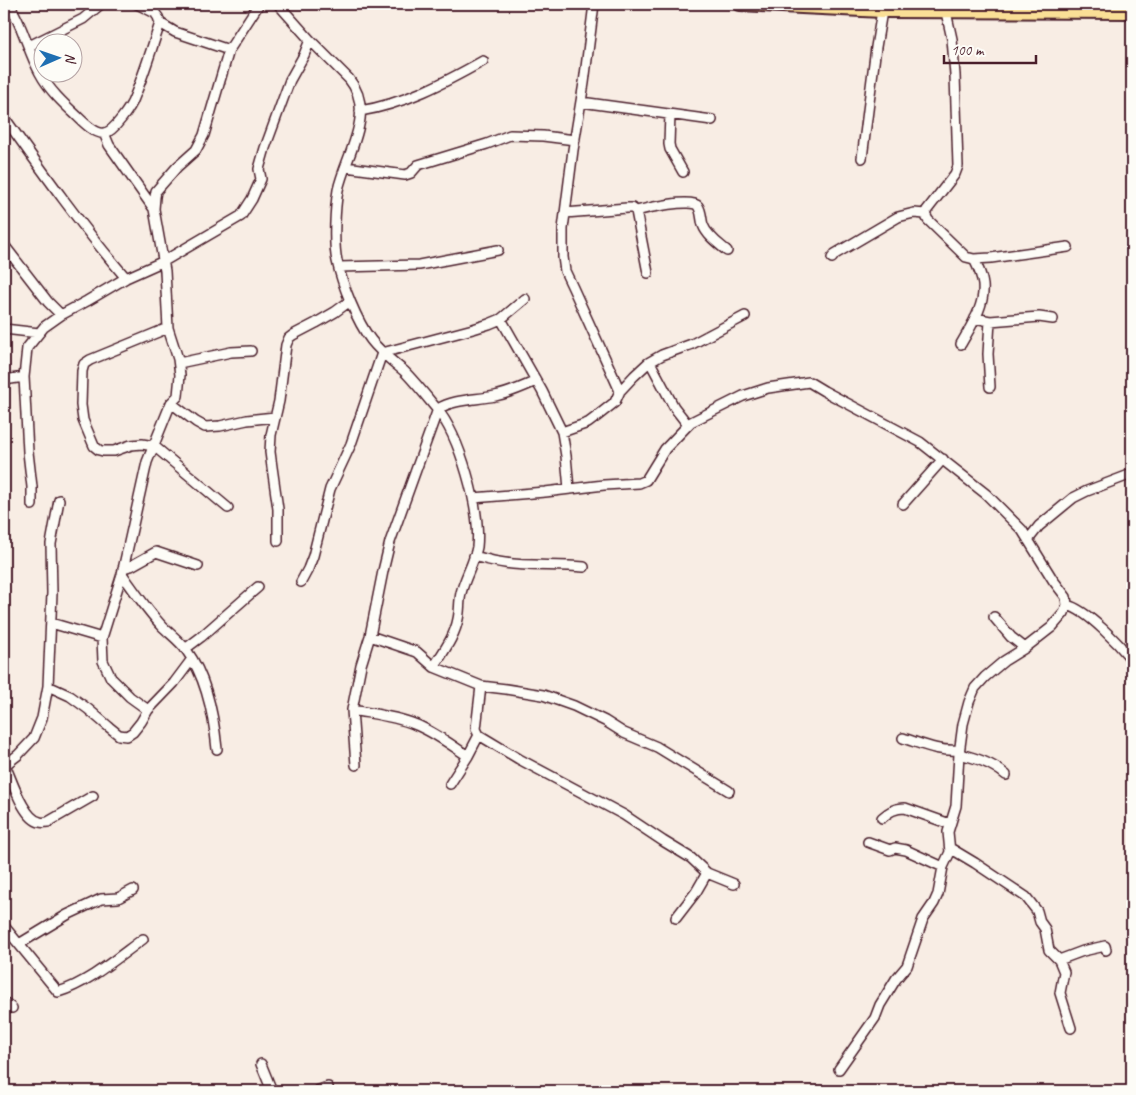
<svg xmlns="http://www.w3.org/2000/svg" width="1136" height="1095" font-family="Caveat,sans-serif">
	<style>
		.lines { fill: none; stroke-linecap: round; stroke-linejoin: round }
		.minor-casing { stroke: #4a1f2b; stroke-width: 12 }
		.highway-casing { stroke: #4a1f2b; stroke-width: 16 }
		.minor { stroke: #fdfcf7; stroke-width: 9 }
		.highway { stroke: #fadf96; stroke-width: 12 }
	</style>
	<rect width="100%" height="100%" fill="#f8ede4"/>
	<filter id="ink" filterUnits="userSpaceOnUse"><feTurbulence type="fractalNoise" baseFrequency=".02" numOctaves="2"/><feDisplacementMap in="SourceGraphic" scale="10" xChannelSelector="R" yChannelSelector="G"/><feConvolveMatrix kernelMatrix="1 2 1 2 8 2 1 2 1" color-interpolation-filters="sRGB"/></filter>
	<g filter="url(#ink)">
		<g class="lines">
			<defs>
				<path id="minor" d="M 9,4 C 23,26 28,51 40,73 C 49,90 63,103 77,116 C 83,122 96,135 105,133 C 114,131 131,107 134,98 C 144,74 152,48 160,23
					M 137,4 L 155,13 L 158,17 L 160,23 L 175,32 L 229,50
					M 278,4 L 310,40 L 349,79 C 377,113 346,154 338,190 C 335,208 333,243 337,261 C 342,284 357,322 371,340 C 380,352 392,361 404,371 C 415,382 426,396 436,408 C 460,436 481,510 477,547 C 474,563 465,577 461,593 C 459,602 460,611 458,619 C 455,636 443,652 434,667
					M 594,4 L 584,83 L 573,150 L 563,229 L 563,257 L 565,271 L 573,288 L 620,391
					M 29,46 L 83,19 L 101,4
					M 581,102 L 712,120
					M 360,111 C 404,104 444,83 483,61
					M 670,114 L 669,144 L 670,149 L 683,172
					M 4,117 C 43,172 82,227 126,278 L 164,261 L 241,216 L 252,199 L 261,179 L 259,169 L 265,148 L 290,80 L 304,55 L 310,40
					M 104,133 L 109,145 L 154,209
					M 862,158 L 876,47 L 882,11
					M 346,167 L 405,175 L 411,173 L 418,165 L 487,144 L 510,135 L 543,136 L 575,140
					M 636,211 C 647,208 692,198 698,206 C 702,212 701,219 703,225 C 707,236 719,244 727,251
					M 565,213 L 627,208 L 632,208 L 636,211 L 648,273
					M 925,214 L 927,210 L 955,174 L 958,166 L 955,75 L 952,39 L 946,12
					M 925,214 L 928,220 L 966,257 L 974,259 L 991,258 L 1068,247
					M 4,245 L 48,302 L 61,315
					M 832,258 L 835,254 L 898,217 L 914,213 L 925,214
					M 339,267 L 419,265 L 498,250
					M 975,318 L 990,321 L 1039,317 L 1053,319
					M 501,319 L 542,391 L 562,432 L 566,456 L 569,489
					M 168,328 L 90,360 L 84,364 L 82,371 L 81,405 L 83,420 L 94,446 L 99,450 L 103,451 L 114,451 L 131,445 L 142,444 L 154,446 L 228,508
					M 4,329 L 39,333
					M 961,344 C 971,326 985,306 983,285 C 982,276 978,267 974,259
					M 382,353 L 473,329 L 489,324 L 501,319 L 525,299
					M 650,362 L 674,407 L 688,425
					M 179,363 L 231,352 L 251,351
					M 4,380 L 24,377
					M 990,387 L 988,354 L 990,321
					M 171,403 L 196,422 L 205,427 L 220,426 L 247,420 L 275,417
					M 562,432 L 588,423 L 596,417 L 615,402 L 620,391 L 634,376 L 648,363 L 662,355 L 692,344 L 745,316
					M 473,498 L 545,492 L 604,485 L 639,483 L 646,480 L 665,449 L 691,422 L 743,396 L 768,388 L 809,382 L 824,391 L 920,442 L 986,494 L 1022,530 L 1053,580 L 1066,597 L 1067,605 L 1064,613 L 1052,627 L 1025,648 L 1004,661 L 985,677 L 975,688 L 969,702 L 963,724 L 959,754 L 956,806 L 948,832 L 950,852 L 943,867 L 938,894 L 934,903 L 923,919 L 907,966 L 896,979 L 880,1005 L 875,1018 L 839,1069
					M 903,504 L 943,459
					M 32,505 L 32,487 L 28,452 L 24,377 L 27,348 L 44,327 L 61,315 L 87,301 L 126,278
					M 1028,540 L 1039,526 L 1073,498 L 1087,491 L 1129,475 L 1132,472
					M 278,541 L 278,509 L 272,467 L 270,452 L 271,435 L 279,401 L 286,345 L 289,338 L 293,335 L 316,323 L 335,312 L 350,301
					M 474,556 C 485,559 495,562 505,563 C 531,567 558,564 584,567
					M 123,568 L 131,566 L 156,552 L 198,566
					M 122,574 C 135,592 147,610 162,626 C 170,634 180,641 187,651 C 206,677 214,718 217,749
					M 301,582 L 308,569 L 313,556 L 330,489 L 351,444 L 382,353
					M 1067,605 C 1087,610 1119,644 1132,660
					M 994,617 L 1011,637 L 1025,648
					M 51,623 L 102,638
					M 370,636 L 417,652 L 434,667 L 481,686 L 506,689 L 543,695 L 574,706 L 605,721 L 624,733 L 657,747 L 729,791
					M 185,649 L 201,637 L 258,587
					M 48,686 L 70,696 L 88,709 L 109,727 L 119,735 L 127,736 L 133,732 L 141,722 L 148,710 L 174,683 L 192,659
					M 481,686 L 476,729 L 479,735 L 519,759 L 624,815 L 663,841 L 691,858 L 707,873 L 734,884
					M 148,710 L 130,697 L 111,678 L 103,661 L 102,638 L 122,574 L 147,462 L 171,403 L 178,396 L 180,375 L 178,359 L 168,328 L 165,271 L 154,209 L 155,197 L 156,191 L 177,167 L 196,150 L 204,135 L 229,50 L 259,4
					M 352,710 C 373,714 394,716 414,724 C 433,731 451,745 468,756
					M 903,738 C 922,744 939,752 959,750
					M 959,754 C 976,758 992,763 1006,775
					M 4,763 C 11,777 23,819 40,822 C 43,823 45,822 48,822 L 93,796
					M 5,765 L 18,755 L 34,738 L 42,718 L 48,686 L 52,593 L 51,544 L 59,500
					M 356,765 L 352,710 L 361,665 L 370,636 L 383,571 L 390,542 L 438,409 C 454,399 476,400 495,396 C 509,393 523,387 536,381
					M 450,784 L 468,756 L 479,735
					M 882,818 C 890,811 895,808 905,808 L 950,824
					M 868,842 L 890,850 L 895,848 L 906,850 L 943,867
					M 950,848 L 975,863 L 1026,897 L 1037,911 L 1040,922 L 1045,929 L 1049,950 L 1059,960 L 1064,972 L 1060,993 L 1071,1028
					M 676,918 L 696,892 L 707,873
					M 4,926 L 58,992 C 88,983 117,958 143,939
					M 19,944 L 67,915 L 101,899 L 118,898 L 133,890
					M 1059,960 L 1083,951 L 1105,946 L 1106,950
					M 4,1002 L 12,1008
					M 261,1064 L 272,1091
					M 317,1091 L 328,1087"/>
				<path id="highway" d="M 740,4 L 882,11 L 1132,12"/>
			</defs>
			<!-- minor casing -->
			<use href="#minor" class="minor-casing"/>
			<!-- highway casing -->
			<use href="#highway" class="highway-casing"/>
			<!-- minor -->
			<use href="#minor" class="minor"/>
			<!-- highway -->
			<use href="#highway" class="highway"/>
		</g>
	</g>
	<!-- margin -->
	<rect width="1136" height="1095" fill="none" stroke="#fdfcf7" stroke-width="20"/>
	<rect x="10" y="10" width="1116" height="1075" fill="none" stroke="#4a1f2b" stroke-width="2" filter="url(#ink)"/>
	<!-- north arrow -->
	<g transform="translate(58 58) rotate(88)"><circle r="24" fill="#fdfcf7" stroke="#b5a4a5"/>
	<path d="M0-4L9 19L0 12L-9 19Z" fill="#1f6fb2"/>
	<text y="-8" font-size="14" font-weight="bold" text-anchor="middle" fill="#4a1f2b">N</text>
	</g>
	<!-- scale -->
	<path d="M944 55v8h92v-8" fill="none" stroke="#4a1f2b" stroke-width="2.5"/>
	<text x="951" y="55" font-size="15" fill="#4a1f2b" stroke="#fdfcf7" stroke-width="4" paint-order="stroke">100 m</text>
</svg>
